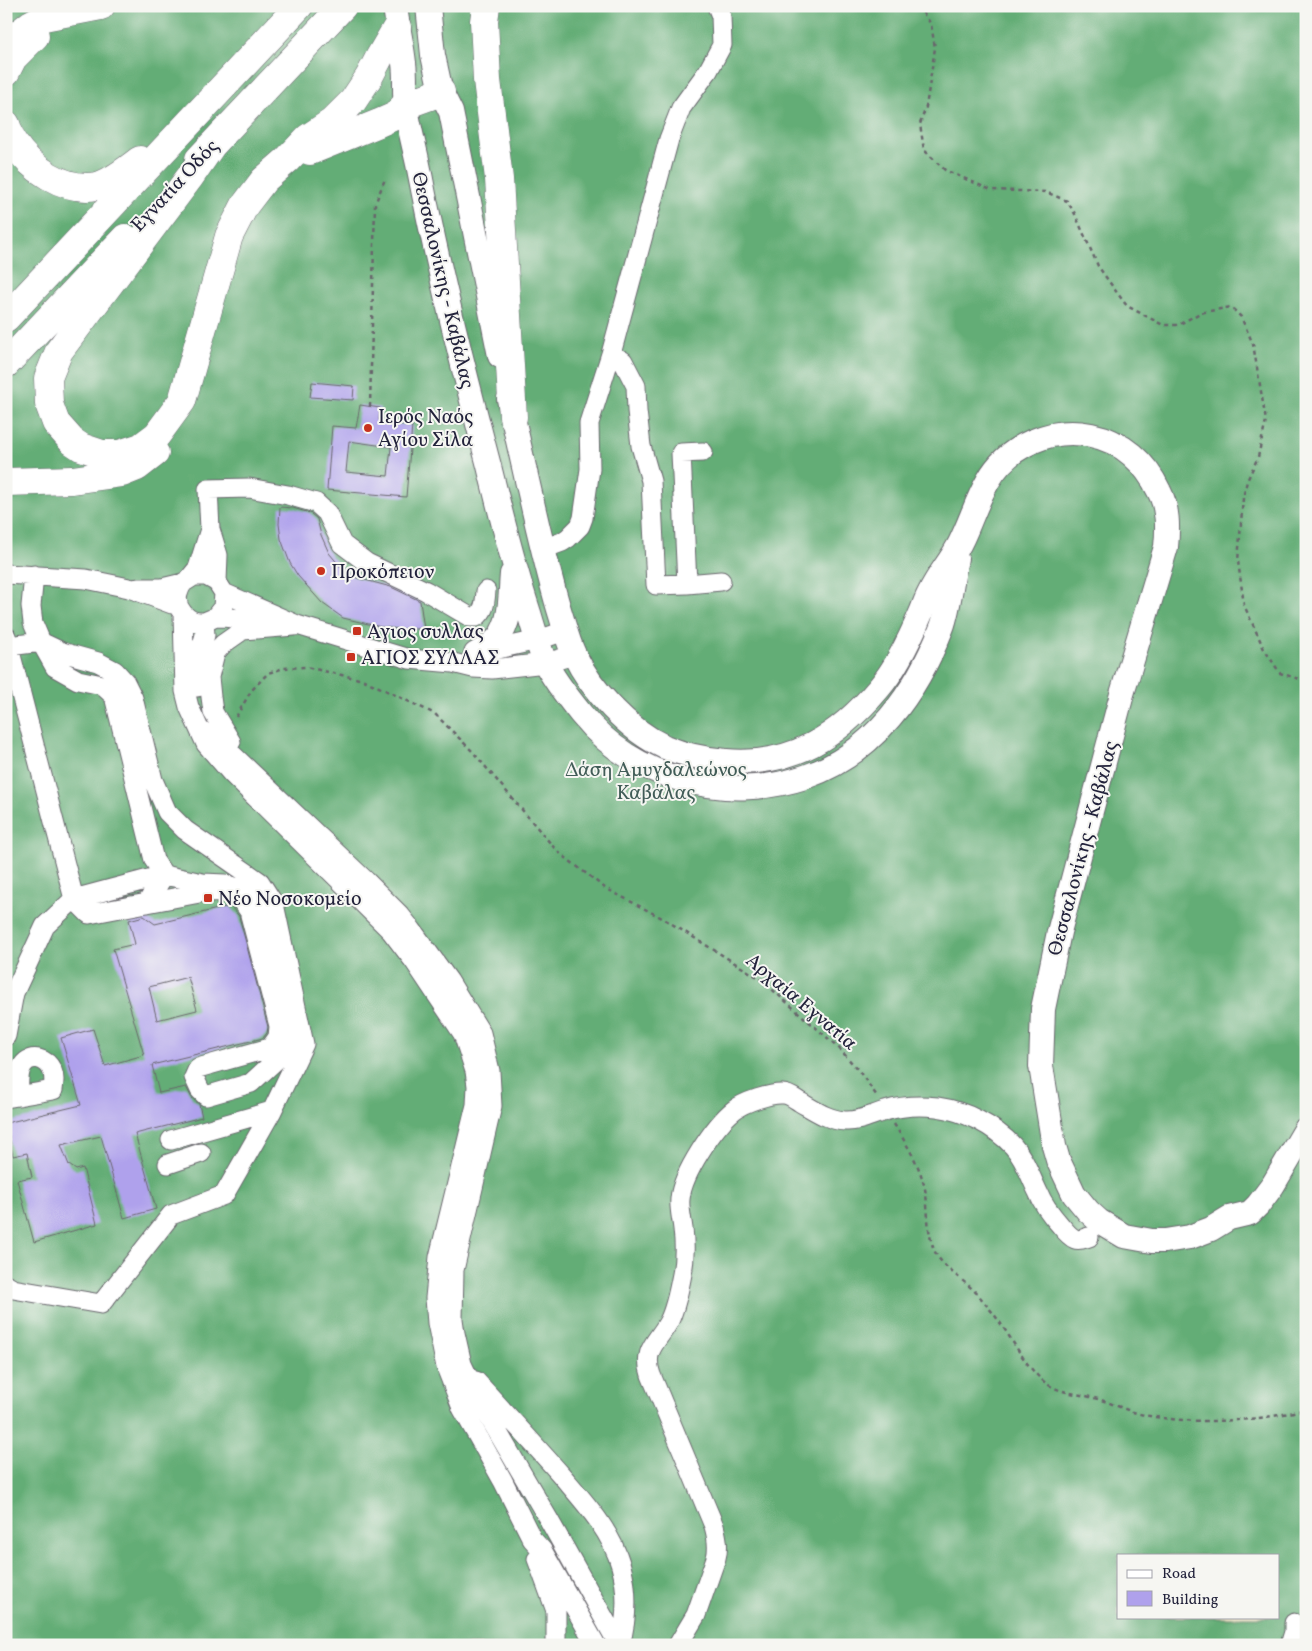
<svg xmlns="http://www.w3.org/2000/svg" width="1312" height="1651" font-family="Vollkorn,serif">
	<style>
		.forest { fill: #63ad76; stroke: #426858; fill-rule: evenodd }
		.building { fill: #afa1ec; fill-rule: evenodd }
		.lines { fill: none; stroke-linecap: round; stroke-linejoin: round }
		.minor-casing { stroke: #68666c; stroke-width: 21 }
		.major-casing { stroke: #68666c; stroke-width: 26 }
		.highway-casing { stroke: #68666c; stroke-width: 29 }
		.path { stroke: #68666c; stroke-width: 2.5; stroke-dasharray: 4 4; stroke-linecap: butt }
		.minor { stroke: #fff; stroke-width: 19 }
		.major { stroke: #fff; stroke-width: 24 }
		.highway { stroke: #fff; stroke-width: 28 }
		.poi-dot { fill: #c8321e; stroke: #f6f6f2; stroke-width: 2 }
		.labels { text-anchor: middle; stroke-width: 4; stroke-linejoin: round; paint-order: stroke }
		.street-label { font-size: 20px; fill: #22223b; stroke: #f6f6f2 }
		.poi-label { font-size: 20px; fill: #22223b; stroke: #f6f6f2; text-anchor: start }
		.park-label { font-size: 20px; fill: #415c57; stroke: #f6f6f2 }
	</style>
	<rect width="100%" height="100%" fill="#f6f6f2"/>
	<filter id="ink" filterUnits="userSpaceOnUse"><feTurbulence type="fractalNoise" baseFrequency=".02" numOctaves="2"/><feDisplacementMap in="SourceGraphic" scale="10" xChannelSelector="R" yChannelSelector="G"/><feConvolveMatrix kernelMatrix="1 2 1 2 8 2 1 2 1" color-interpolation-filters="sRGB"/></filter>
	<filter id="wash" filterUnits="userSpaceOnUse"><feTurbulence type="fractalNoise" baseFrequency=".0096" numOctaves="4" result="noise"/><feDisplacementMap in="SourceGraphic" scale="20" xChannelSelector="R" yChannelSelector="G"/><feGaussianBlur stdDeviation="1.12" result="paint"/><feColorMatrix in="noise" values="0 0 0 0 0 0 0 0 0 0 0 0 0 0 0 0 0 1.4 0 .05"/><feComposite in="paint" operator="in"/></filter>
	<g filter="url(#wash)">
		<rect width="100%" height="100%" fill="#ebe3c6"/>
		<!-- forest -->
		<path class="forest" d="M 6,6 L 1306,6 L 1306,1645 L 6,1645 ZM 1118,1555 L 1278,1555 L 1278,1617 L 1118,1617 Z"/>
		<g id="blocks">
			<!-- building -->
			<path class="building" d="M 312,382 L 354,386 L 353,400 L 310,397 Z
				M 360,405 L 380,408 L 379,420 L 381,420 L 381,423 L 412,425 L 406,497 L 327,490 L 332,426 L 356,428 ZM 349,441 L 391,447 L 388,476 L 346,472 Z
				M 280,507 L 293,508 L 310,513 L 317,519 L 321,535 L 329,553 L 340,566 L 354,577 L 391,587 L 420,601 L 424,629 L 399,629 L 381,627 L 343,618 L 322,603 L 298,576 L 290,563 L 281,539 L 279,524 Z
				M 230,906 L 239,916 L 268,1027 L 267,1033 L 263,1038 L 152,1065 L 159,1093 L 186,1087 L 192,1098 L 199,1104 L 202,1117 L 135,1134 L 156,1209 L 124,1218 L 101,1136 L 61,1145 L 69,1165 L 76,1170 L 83,1168 L 97,1224 L 34,1242 L 17,1180 L 32,1177 L 27,1153 L 13,1156 L 6,1123 L 81,1105 L 61,1038 L 93,1029 L 105,1066 L 144,1055 L 113,949 L 135,944 L 129,920 L 144,916 L 155,924 ZM 188,977 L 197,1010 L 157,1020 L 149,987 Z"/>
		</g>
	</g>
	<g filter="url(#ink)">
		<use href="#blocks" fill-opacity="0" stroke="#68666c" stroke-width="1"/>
		<g class="lines">
			<defs>
				<path id="minor" d="M 611,354 L 669,139 L 681,108 L 708,71 L 722,45 L 721,16 L 717,6
					M 543,549 L 562,542 L 568,538 L 580,526 L 583,518 L 590,469 L 589,423 L 611,354 L 623,361 L 636,386 L 637,411 L 641,446 L 651,481 L 656,585 L 687,584 L 681,453 L 703,452
					M 6,574 L 86,579 L 129,588 L 172,604 L 178,605
					M 189,579 L 198,568 L 210,529
					M 183,583 C 181,586 179,590 178,594 C 174,608 188,623 202,622 C 207,622 212,618 217,617 C 231,617 246,620 260,623
					M 687,584 L 721,581
					M 138,588 L 162,588 L 183,583 L 194,576 L 206,576 L 217,582
					M 224,593 L 297,625 L 409,659 L 453,663 L 473,668 L 492,669 L 546,663 L 574,655
					M 183,614 L 185,691 L 189,707 L 206,744 L 232,774 L 391,931 L 414,961 L 463,1034 L 475,1071 L 477,1086 L 476,1105 L 439,1257 L 435,1298 L 437,1323 L 446,1367 L 462,1408 L 503,1481 L 532,1539 L 542,1550 L 596,1645
					M 215,617 L 223,607 L 224,593 L 217,582 L 218,555 L 210,529 L 208,489 L 249,488 L 288,495 L 316,503 L 327,513 L 342,544 L 367,563 L 426,591 L 470,617 L 476,617 C 485,611 485,602 486,591
					M 6,636 L 74,899 L 89,914 L 205,892 C 228,891 236,891 249,911 L 279,1026 L 278,1037 L 270,1048 L 198,1068 L 194,1077 L 200,1090 L 206,1096 L 251,1083 L 275,1061 L 291,1036 L 257,903 L 241,889 L 225,884 L 203,883 L 164,875 L 154,860 L 114,696 L 102,685 L 78,680 L 55,667 L 41,642 L 33,623 L 31,606 L 34,575
					M 480,653 L 538,640 L 565,631
					M 197,687 L 197,662 L 205,635 L 204,622
					M 212,732 L 215,738 L 366,881 L 400,915 L 412,930 L 449,981 L 481,1033 L 490,1071 L 492,1106 L 454,1270 L 453,1319 L 455,1333 L 462,1364 L 479,1400 L 549,1520 L 619,1645
					M 231,742 L 213,712 L 211,697 L 209,677 L 215,653 L 223,644 L 243,630 L 294,626
					M 6,1036 L 14,993 L 45,926 L 74,899 L 164,875 L 147,903
					M 6,1098 L 53,1090 C 54,1083 55,1077 52,1070 C 47,1059 31,1053 23,1065 C 17,1073 19,1086 19,1096
					M 171,1140 L 272,1111
					M 168,1164 L 201,1153
					M 6,1285 L 13,1289 L 101,1304 L 171,1215 L 224,1195 L 272,1111 L 304,1044 L 274,904 L 260,882 L 185,830 L 167,812 L 153,780 L 133,698 L 125,682 L 115,671 L 98,662 L 62,652 L 41,642 L 9,646
					M 476,1381 C 505,1413 535,1445 563,1477 C 586,1504 611,1531 621,1566 C 628,1591 627,1619 620,1645
					M 537,1559 L 556,1611 L 556,1645
					M 678,1645 L 696,1615 L 716,1558 C 719,1547 717,1537 714,1526 L 651,1375 C 642,1349 658,1342 669,1321 C 676,1307 679,1289 682,1274 C 685,1258 685,1245 683,1229 C 682,1219 679,1209 680,1199 C 682,1174 714,1126 734,1110 C 744,1102 771,1093 783,1094 C 789,1094 795,1099 800,1102 C 814,1110 828,1120 845,1121 C 859,1122 871,1115 885,1111 C 901,1106 920,1105 937,1107 C 965,1111 993,1125 1013,1146 C 1025,1159 1030,1176 1038,1192 C 1043,1205 1052,1216 1061,1226 C 1065,1231 1070,1237 1075,1239 C 1080,1241 1085,1238 1089,1237
					M 1290,1645 L 1294,1632 L 1294,1623"/>
				<path id="major" d="M 395,6 C 397,25 402,44 404,63 C 406,77 404,92 406,107 C 409,128 415,149 419,169 C 438,269 463,368 489,466 C 501,515 513,565 529,613 C 534,629 538,646 545,662 C 553,679 569,699 581,714 C 634,780 726,803 805,777 C 874,754 917,691 942,627 C 949,609 952,578 956,558
					M 428,6 L 433,55 L 441,92 L 451,112 L 500,356
					M 509,399 C 518,442 528,485 538,528 C 545,557 552,587 561,616 C 565,629 568,642 574,654 C 591,690 628,730 665,747 C 684,755 705,759 726,761 C 791,767 839,736 879,688 C 897,667 910,639 921,613 C 924,606 926,599 930,592 C 938,575 951,561 960,543 C 970,523 977,500 988,481 C 1008,445 1051,427 1091,435 C 1122,441 1146,463 1159,491 C 1168,508 1168,527 1166,547 L 1122,694 L 1059,932 L 1043,1009 L 1041,1066 L 1054,1146 L 1058,1160 L 1074,1194 L 1088,1211 L 1099,1221 L 1124,1236 L 1152,1241 L 1165,1241 L 1190,1237 L 1211,1229 L 1229,1218 L 1250,1213 L 1258,1205 L 1273,1185 L 1306,1129
					M 476,654 C 483,650 492,645 498,638 C 512,621 510,595 512,574"/>
				<path id="highway" d="M 486,6 L 484,21 L 487,80 L 499,179 L 513,417
					M 6,45 L 12,39 L 31,24 L 44,17 L 101,6
					M 6,72 L 13,58 L 35,36
					M 6,124 C 8,129 10,137 13,142 C 30,168 64,192 97,186 C 113,182 127,169 140,160
					M 212,145 L 190,177 L 59,351 L 48,378 L 49,404 L 56,423 L 72,441 L 81,447 L 102,454 L 119,454 L 141,447 L 157,435 L 182,401 L 229,236 L 245,205 L 264,180 L 287,160 L 308,138 L 332,122 L 353,101 L 369,77 L 380,56 L 397,27
					M 310,151 L 379,123 L 395,116 L 405,105 L 441,92
					M 199,159 L 343,6
					M 6,318 L 299,6
					M 6,364 L 125,238
					M 6,482 L 72,480 L 122,473 L 137,467 L 155,453"/>
			</defs>
			<!-- minor casing -->
			<use href="#minor" class="minor-casing"/>
			<!-- major casing -->
			<use href="#major" class="major-casing"/>
			<!-- highway casing -->
			<use href="#highway" class="highway-casing"/>
			<!-- path -->
			<path class="path" d="M 918,6 L 931,24 L 935,48 L 926,107 L 920,124 L 924,150 L 945,170 L 991,190 L 1046,192 L 1067,201 L 1074,212 L 1098,266 L 1115,290 L 1127,306 L 1163,325 L 1178,325 L 1200,313 L 1231,307 L 1241,317 L 1253,344 L 1266,421 L 1258,457 L 1247,481 L 1243,498 L 1238,561 L 1244,605 L 1264,649 L 1280,673 L 1299,679 L 1306,679
				M 370,407 L 375,204 L 385,179
				M 236,717 L 251,691 L 268,673 L 284,668 L 306,667 L 364,680 L 435,714 L 473,752 L 557,851 L 605,888 L 664,919 L 759,978 L 838,1047 L 859,1071 L 877,1096
				M 894,1124 C 907,1145 920,1165 925,1189 C 929,1209 926,1232 935,1252 C 945,1271 967,1281 980,1297 C 987,1306 995,1315 1001,1324 C 1015,1344 1028,1370 1047,1384 C 1061,1393 1075,1393 1090,1397 C 1109,1401 1126,1411 1144,1415 C 1194,1425 1257,1422 1306,1409"/>
			<!-- minor -->
			<use href="#minor" class="minor"/>
			<!-- major -->
			<use href="#major" class="major"/>
			<!-- highway -->
			<use href="#highway" class="highway"/>
		</g>
	</g>
	<!-- markers -->
	<g class="poi-dot">
		<circle cx="368" cy="428" r="5"/>
		<circle cx="321" cy="571" r="5"/>
		<rect x="352" y="626" width="10" height="10" rx="2.5"/>
		<rect x="346" y="652" width="10" height="10" rx="2.5"/>
		<rect x="203" y="893" width="10" height="10" rx="2.5"/>
	</g>
	<g class="labels">
		<!-- street labels -->
		<g class="street-label">
			<text transform="translate(174 185) rotate(-47)" y="7">Εγνατία Οδός</text>
			<text transform="translate(444 280) rotate(77)" y="7">Θεσσαλονίκης - Καβάλας</text>
			<text transform="translate(1082 848) rotate(-75)" y="7">Θεσσαλονίκης - Καβάλας</text>
			<text transform="translate(802 1001) rotate(40)" y="7">Αρχαία Εγνατία</text>
		</g>
		<!-- poi labels -->
		<g class="poi-label">
			<text x="378" y="423">Ιερός Ναός<tspan x="378" dy="23">Αγίου Σίλα</tspan></text>
			<text x="331" y="578">Προκόπειον</text>
			<text x="367" y="638">Αγιος συλλας</text>
			<text x="361" y="664">ΑΓΙΟΣ ΣΥΛΛΑΣ</text>
			<text x="218" y="905">Νέο Νοσοκομείο</text>
		</g>
		<!-- park labels -->
		<g class="park-label">
			<text x="656" y="776">Δάση Αμυγδαλεώνος<tspan x="656" dy="23">Καβάλας</tspan></text>
		</g>
	</g>
	<!-- margin -->
	<rect width="1312" height="1651" fill="none" stroke="#f6f6f2" stroke-width="25"/>
	<!-- legend -->
	<rect x="1117" y="1554" width="162" height="65" fill="#f6f6f2" stroke="#a1a1a9"/>
	<rect x="1127" y="1570" width="25" height="8" fill="#ffffff" stroke="#a1a1a9"/>
	<text x="1162" y="1578" font-size="15" fill="#22223b">Road</text>
	<rect x="1127" y="1591" width="25" height="15" fill="#afa1ec" stroke="#a1a1a9"/>
	<text x="1162" y="1604" font-size="15" fill="#22223b">Building</text>
</svg>
